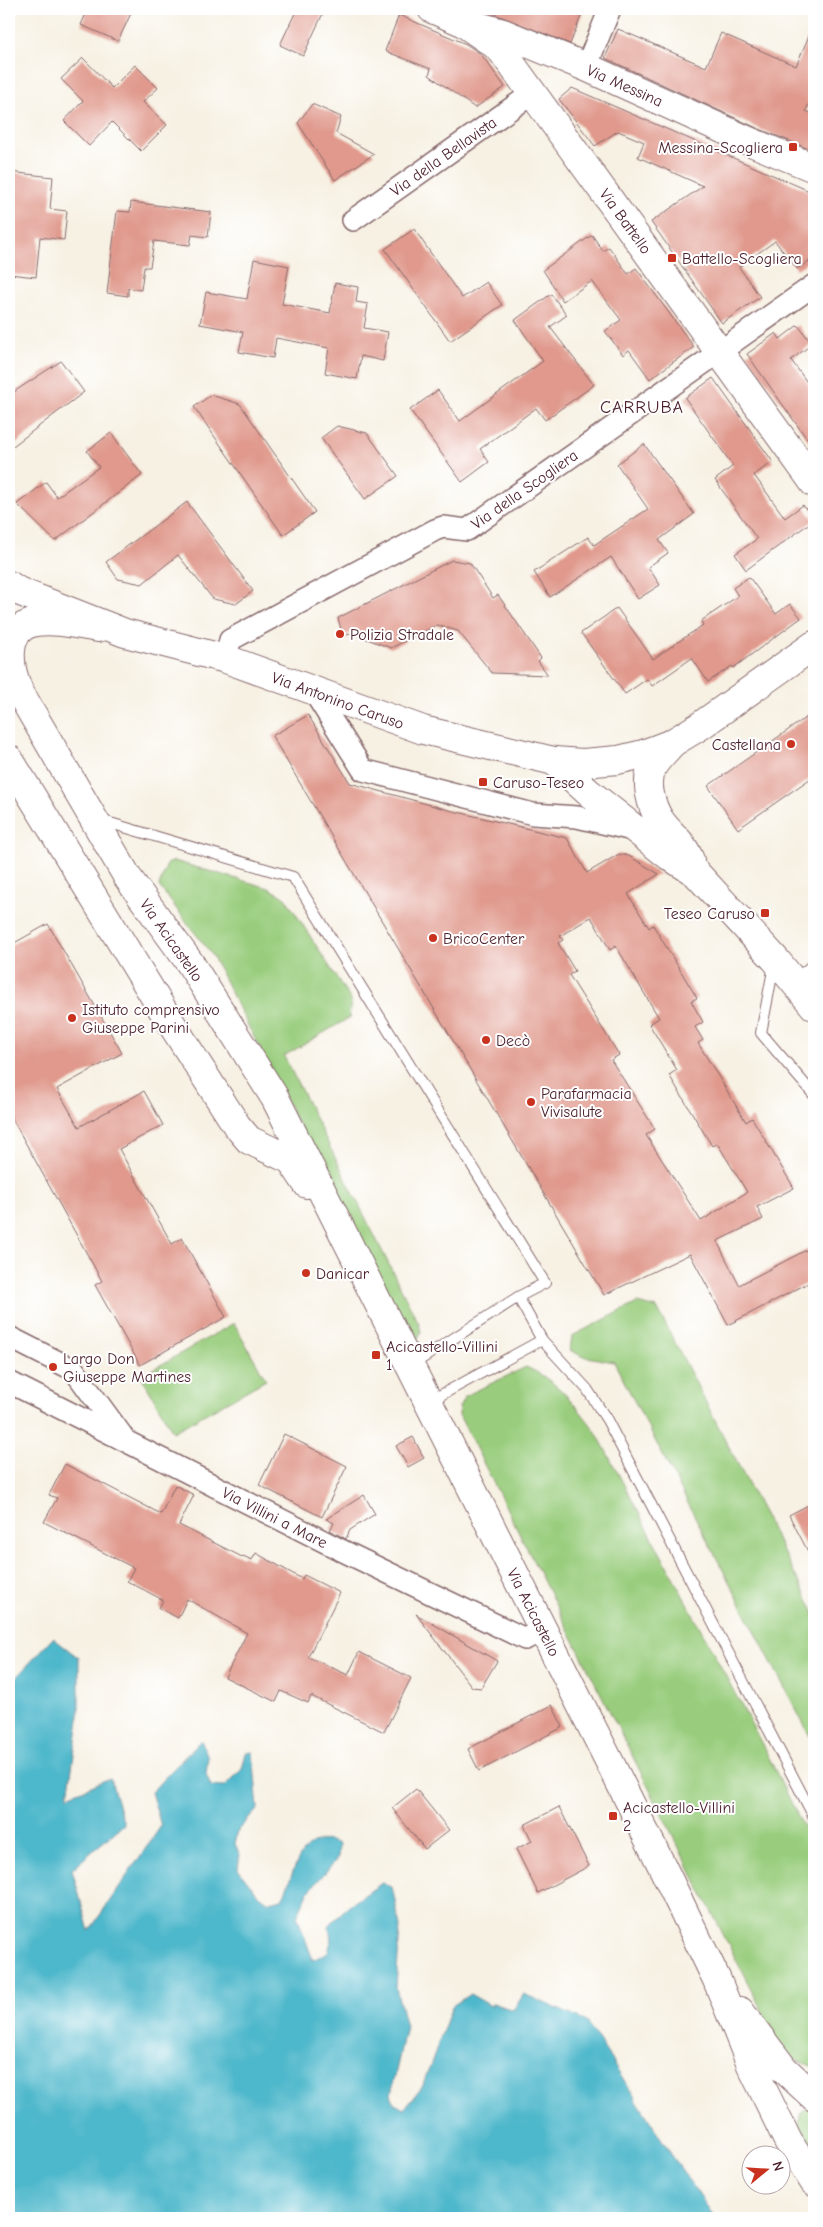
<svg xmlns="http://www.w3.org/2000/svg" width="823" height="2227" font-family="'Comic Neue',sans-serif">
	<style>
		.green { fill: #99cd7d; stroke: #727654 }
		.water { fill: #4eb7cb; stroke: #4c6b7b }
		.building { fill: #e0998c; fill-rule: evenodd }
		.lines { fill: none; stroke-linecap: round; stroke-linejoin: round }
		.lane-casing { stroke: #87686b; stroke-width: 12 }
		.street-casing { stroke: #87686b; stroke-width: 24 }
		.secondary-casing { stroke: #87686b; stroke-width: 30 }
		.primary-casing { stroke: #87686b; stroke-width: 30 }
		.lane { stroke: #fff; stroke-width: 10 }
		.street { stroke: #fff; stroke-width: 21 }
		.secondary { stroke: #fff; stroke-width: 28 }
		.primary { stroke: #fff; stroke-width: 28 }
		.poi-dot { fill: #c8321e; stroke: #fff; stroke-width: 2 }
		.labels { text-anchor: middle; stroke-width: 4; stroke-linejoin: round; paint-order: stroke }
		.street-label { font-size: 16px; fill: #4a1f2b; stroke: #fff }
		.poi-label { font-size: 16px; fill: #4a1f2b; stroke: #fff; text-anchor: start }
		.neighbourhood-label { font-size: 18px; letter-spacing: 1px; fill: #4a1f2b; stroke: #fff }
	</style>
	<rect width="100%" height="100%" fill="#fff"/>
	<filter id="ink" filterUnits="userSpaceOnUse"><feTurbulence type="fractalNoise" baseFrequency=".02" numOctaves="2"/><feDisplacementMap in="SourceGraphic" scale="10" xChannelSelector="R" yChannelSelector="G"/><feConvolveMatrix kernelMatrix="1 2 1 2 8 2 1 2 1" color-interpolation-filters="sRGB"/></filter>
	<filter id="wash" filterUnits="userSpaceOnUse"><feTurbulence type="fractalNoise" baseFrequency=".0096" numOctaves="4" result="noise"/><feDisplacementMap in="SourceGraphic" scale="20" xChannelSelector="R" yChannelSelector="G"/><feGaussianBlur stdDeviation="1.12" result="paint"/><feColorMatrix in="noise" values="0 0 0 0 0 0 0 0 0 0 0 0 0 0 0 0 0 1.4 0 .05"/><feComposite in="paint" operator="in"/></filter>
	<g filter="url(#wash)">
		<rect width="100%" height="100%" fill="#f7f1e3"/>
		<!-- green -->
		<path class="green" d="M 174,861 L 269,888 L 285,897 L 351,1000 L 349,1018 L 284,1056 L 419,1324 L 421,1332 L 418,1339 L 413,1340 L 402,1328 L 212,955 L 159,886 L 167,864 Z
			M 637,1303 L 657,1308 L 814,1611 L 814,1744 L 614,1362 L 582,1356 L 570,1350 L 572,1336 Z
			M 234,1323 L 266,1380 L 173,1432 L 141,1376 Z
			M 526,1367 C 558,1381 576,1405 596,1432 L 764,1748 L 814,1848 L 814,2067 L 785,2056 L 459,1415 L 459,1407 L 465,1396 Z
			M 808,2108 L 814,2108 L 814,2156 L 799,2125 L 800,2114 Z"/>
		<!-- water -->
		<path class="water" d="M 53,1638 L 79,1658 L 79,1720 L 68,1796 L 110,1778 L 124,1824 L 72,1869 L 89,1931 L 161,1826 L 151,1792 L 201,1740 L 208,1757 L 206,1774 L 211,1786 L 224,1787 L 242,1769 L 246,1753 L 253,1752 L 258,1809 L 238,1830 L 235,1844 L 240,1854 L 238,1869 L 257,1893 L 269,1902 L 282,1899 C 294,1875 300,1827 339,1844 L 338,1858 L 309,1891 L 297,1916 L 313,1960 L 328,1952 L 331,1941 L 329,1926 C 343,1908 363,1896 382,1883 L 392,1886 L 400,1927 L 396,1988 L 406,2026 L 391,2094 L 395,2104 L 404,2109 L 423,2085 L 452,2006 L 470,1994 L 491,2006 L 493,2003 L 513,2010 L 524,1994 L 587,2022 L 673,2157 L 715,2218 L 9,2218 L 9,1685 Z"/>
		<g id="blocks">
			<!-- building -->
			<path class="building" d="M 88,9 L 133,9 L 118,41 L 81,25 Z
				M 297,9 L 325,9 L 303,56 L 280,45 Z
				M 482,9 L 584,9 L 570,44 Z
				M 399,15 L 466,44 L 481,54 L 505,87 L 475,108 L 429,75 L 431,69 L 385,51 Z
				M 814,24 L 814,91 L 806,111 L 814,114 L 814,151 L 757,128 L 605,58 L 618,29 L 706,67 L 721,33 L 796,66 Z
				M 83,58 L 112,88 L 135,65 L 158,88 L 143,102 L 167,125 L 141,151 L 112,122 L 89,146 L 64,121 L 83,101 L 61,79 Z
				M 572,88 L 814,193 L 814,258 L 797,269 L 775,241 L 739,267 L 760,297 L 722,323 L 651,222 L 703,186 L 638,157 L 644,142 L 618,131 L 595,146 L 559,99 Z
				M 312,104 L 341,117 L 336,133 L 374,154 L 335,180 L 298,123 Z
				M 9,172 L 53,177 L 50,209 L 67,211 L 64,240 L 40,237 L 36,277 L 9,274 Z
				M 131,202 L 211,212 L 208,237 L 192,235 L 190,245 L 154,241 L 150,267 L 144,267 L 141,290 L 128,288 L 128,296 L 107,293 L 117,211 L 130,212 Z
				M 414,229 L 462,298 L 486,282 L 502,305 L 450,341 L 385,249 Z
				M 592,235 L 603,251 L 609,247 L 628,274 L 636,268 L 694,347 L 650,379 L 629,350 L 623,355 L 605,331 L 621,320 L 592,281 L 563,301 L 543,270 Z
				M 254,259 L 289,266 L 282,304 L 330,313 L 335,283 L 358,287 L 356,302 L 368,304 L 364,328 L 388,332 L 383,361 L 361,356 L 357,379 L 325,373 L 329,348 L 276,338 L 273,358 L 239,352 L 243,332 L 200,324 L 206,292 L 247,299 Z
				M 551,294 L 567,315 L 550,327 L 594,385 L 545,420 L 536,408 L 480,449 L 489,462 L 462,482 L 410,410 L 438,390 L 460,421 L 543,361 L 515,320 Z
				M 798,325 L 812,344 L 791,360 L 814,392 L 814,449 L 747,354 L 776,333 L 780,339 Z
				M 61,361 L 84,392 L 9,449 L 9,395 Z
				M 713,378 L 773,462 L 754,475 L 785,518 L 803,505 L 814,520 L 746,570 L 735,554 L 757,539 L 715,480 L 733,466 L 685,398 Z
				M 211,395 L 240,404 L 315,512 L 283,535 L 194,407 Z
				M 337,426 L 367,433 L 398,476 L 365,499 L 321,438 Z
				M 111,433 L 142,475 L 55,541 L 17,504 L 46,482 L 57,497 L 99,467 L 87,451 Z
				M 644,444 L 694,514 L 659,540 L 668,553 L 648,567 L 660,585 L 638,599 L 611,557 L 550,597 L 534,572 L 588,537 L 594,545 L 648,509 L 617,464 Z
				M 187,502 L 253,591 L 236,604 L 213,599 L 178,555 L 142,584 L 118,579 L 106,562 Z
				M 452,560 L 470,563 L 493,598 L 498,595 L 541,658 L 538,661 L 548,675 L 492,673 L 458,631 L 437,625 L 391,648 L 351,633 L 343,637 L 338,618 Z
				M 749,577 L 776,614 L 790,604 L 801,618 L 733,668 L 732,666 L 708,682 L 692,658 L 652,686 L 647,679 L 625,694 L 581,633 L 617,608 L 653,659 L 703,625 L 701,621 L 738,596 L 733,588 Z
				M 814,712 L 814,776 L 738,829 L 708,786 Z
				M 308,715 L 350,783 L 449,810 L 567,838 L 587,873 L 619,854 L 629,856 L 659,874 L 628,894 L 649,928 L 653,925 L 697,998 L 691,1001 L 703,1022 L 695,1027 L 703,1040 L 698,1043 L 746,1122 L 752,1118 L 794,1188 L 757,1207 L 763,1219 L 717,1241 L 739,1285 L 814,1246 L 814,1280 L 728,1325 L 690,1254 L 604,1295 L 272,736 ZM 591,917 L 610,950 L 616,946 L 659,1018 L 649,1024 L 677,1070 L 669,1075 L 712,1146 L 717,1143 L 747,1192 L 701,1221 L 646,1135 L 655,1129 L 611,1060 L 619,1055 L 569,975 L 575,971 L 558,943 L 563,940 L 560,936 Z
				M 48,924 L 122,1053 L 57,1089 L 79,1127 L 144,1091 L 163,1125 L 119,1149 L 172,1244 L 182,1238 L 226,1317 L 140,1365 L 95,1285 L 102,1281 L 9,1113 L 9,946 Z
				M 284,1434 L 347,1466 L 322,1517 L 259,1485 Z
				M 413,1437 L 424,1458 L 408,1467 L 396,1446 Z
				M 65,1464 L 161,1514 L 175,1485 L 194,1495 L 179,1525 L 242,1557 L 243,1556 L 252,1560 L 256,1553 L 302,1579 L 304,1575 L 340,1593 L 308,1657 L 348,1675 L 359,1652 L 411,1678 L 384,1732 L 311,1696 L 308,1703 L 281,1691 L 276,1702 L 225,1677 L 247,1633 L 187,1599 L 178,1618 L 159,1608 L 163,1600 L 127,1581 L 134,1568 L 44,1522 L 57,1498 L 49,1495 Z
				M 364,1495 L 375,1514 L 350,1530 L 346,1539 L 330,1530 L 334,1523 L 326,1519 Z
				M 814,1502 L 814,1563 L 789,1515 Z
				M 416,1614 L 497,1661 L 481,1688 L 472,1687 Z
				M 552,1705 L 563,1727 L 479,1771 L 468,1749 Z
				M 416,1789 L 449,1830 L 425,1849 L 392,1808 Z
				M 559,1807 L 589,1866 L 538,1893 L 516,1849 L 532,1841 L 524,1825 Z"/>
		</g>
	</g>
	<g filter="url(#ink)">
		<use href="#blocks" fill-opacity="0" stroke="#87686b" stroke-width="1"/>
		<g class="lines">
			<defs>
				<path id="lane" d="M 100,820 L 293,877 L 545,1283 L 518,1297 L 412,1365
					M 774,965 L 761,1033 L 814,1095
					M 794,980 L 814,964
					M 518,1297 L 542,1340 L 587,1389 L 607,1420 L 814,1817
					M 428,1402 L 542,1340"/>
				<path id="street" d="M 586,67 L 610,9
					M 353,220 L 533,93
					M 226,659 L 230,640 L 435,530 L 443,527 L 467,530 L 814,285
					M 314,692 L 363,770 L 533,814 L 577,817 L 633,830
					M 9,1337 L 74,1370 L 123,1437
					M 9,1382 L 341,1550 L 525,1639 L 543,1630"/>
				<path id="secondary" d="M 465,24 L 494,44 L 502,51 L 814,483
					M 98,628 C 78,625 56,619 36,622 C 2,628 9,668 19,691 L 128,878 L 190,963 L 275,1098 L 661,1864 L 717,1980 L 751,2065 L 788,2141 L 814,2182
					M 672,743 C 666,751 656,759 652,768 C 645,783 651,806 660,820 C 671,836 682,840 690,860
					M 9,759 L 164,1012 L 237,1126 L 249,1140 L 291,1160 L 307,1184
					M 554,761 L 588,792 L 669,856 L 696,873 L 775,959 L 814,1006
					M 740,2011 L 784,2069 L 814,2097"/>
				<path id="primary" d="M 432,9 L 460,21 L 503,33 L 586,67 L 751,142 L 814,168
					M 9,585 L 18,591 L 125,633 L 226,659 L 423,730 L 554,761 L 583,763 L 618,760 L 643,754 L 672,743 L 700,726 L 814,645"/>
			</defs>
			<!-- lane casing -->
			<use href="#lane" class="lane-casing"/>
			<!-- street casing -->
			<use href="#street" class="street-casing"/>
			<!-- secondary casing -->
			<use href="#secondary" class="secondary-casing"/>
			<!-- primary casing -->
			<use href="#primary" class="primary-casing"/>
			<!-- lane -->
			<use href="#lane" class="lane"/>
			<!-- street -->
			<use href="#street" class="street"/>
			<!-- secondary -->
			<use href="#secondary" class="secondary"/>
			<!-- primary -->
			<use href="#primary" class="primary"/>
		</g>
	</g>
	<!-- markers -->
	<g class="poi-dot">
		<rect x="788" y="142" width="10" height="10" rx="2.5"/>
		<rect x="667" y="253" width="10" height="10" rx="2.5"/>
		<circle cx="340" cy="634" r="5"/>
		<circle cx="791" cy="744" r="5"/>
		<rect x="478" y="777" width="10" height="10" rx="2.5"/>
		<rect x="760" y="908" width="10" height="10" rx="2.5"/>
		<circle cx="433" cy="938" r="5"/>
		<circle cx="72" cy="1018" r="5"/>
		<circle cx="486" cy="1040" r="5"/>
		<circle cx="531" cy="1102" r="5"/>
		<circle cx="306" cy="1273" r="5"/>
		<rect x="371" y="1350" width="10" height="10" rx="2.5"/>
		<circle cx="53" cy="1367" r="5"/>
		<rect x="608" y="1811" width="10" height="10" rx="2.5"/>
	</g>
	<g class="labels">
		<!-- street labels -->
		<g class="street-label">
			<text transform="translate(625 85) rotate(24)" y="6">Via Messina</text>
			<text transform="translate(443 156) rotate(-35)" y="6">Via della Bellavista</text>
			<text transform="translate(626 221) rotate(54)" y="6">Via Battello</text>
			<text transform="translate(524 489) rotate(-35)" y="6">Via della Scogliera</text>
			<text transform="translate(338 700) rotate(20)" y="6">Via Antonino Caruso</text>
			<text transform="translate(172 940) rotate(55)" y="6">Via Acicastello</text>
			<text transform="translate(275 1517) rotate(27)" y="6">Via Villini a Mare</text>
			<text transform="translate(534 1612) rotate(63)" y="6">Via Acicastello</text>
		</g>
		<!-- poi labels -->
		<g class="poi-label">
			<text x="783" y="153" text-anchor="end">Messina-Scogliera</text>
			<text x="682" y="264">Battello-Scogliera</text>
			<text x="350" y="640">Polizia Stradale</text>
			<text x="781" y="750" text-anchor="end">Castellana</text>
			<text x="493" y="788">Caruso-Teseo</text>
			<text x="755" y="919" text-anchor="end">Teseo Caruso</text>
			<text x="443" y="944">BricoCenter</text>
			<text x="82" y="1015">Istituto comprensivo<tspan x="82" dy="18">Giuseppe Parini</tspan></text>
			<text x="496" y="1046">Decò</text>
			<text x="541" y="1099">Parafarmacia<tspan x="541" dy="18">Vivisalute</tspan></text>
			<text x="316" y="1279">Danicar</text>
			<text x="386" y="1352">Acicastello-Villini<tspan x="386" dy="18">1</tspan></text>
			<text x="63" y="1364">Largo Don<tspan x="63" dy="18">Giuseppe Martines</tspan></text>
			<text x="623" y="1813">Acicastello-Villini<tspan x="623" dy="18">2</tspan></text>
		</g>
		<!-- neighbourhood labels -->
		<g class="neighbourhood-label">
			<text x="642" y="413">CARRUBA</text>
		</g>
	</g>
	<!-- margin -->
	<rect width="823" height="2227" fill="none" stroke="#fff" stroke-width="30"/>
	<!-- north arrow -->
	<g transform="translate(766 2170) rotate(72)"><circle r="24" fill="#ffffff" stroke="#b7a5aa"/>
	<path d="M0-4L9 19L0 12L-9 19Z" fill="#c8321e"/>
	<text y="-8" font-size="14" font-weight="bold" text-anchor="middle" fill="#4a1f2b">N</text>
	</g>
</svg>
